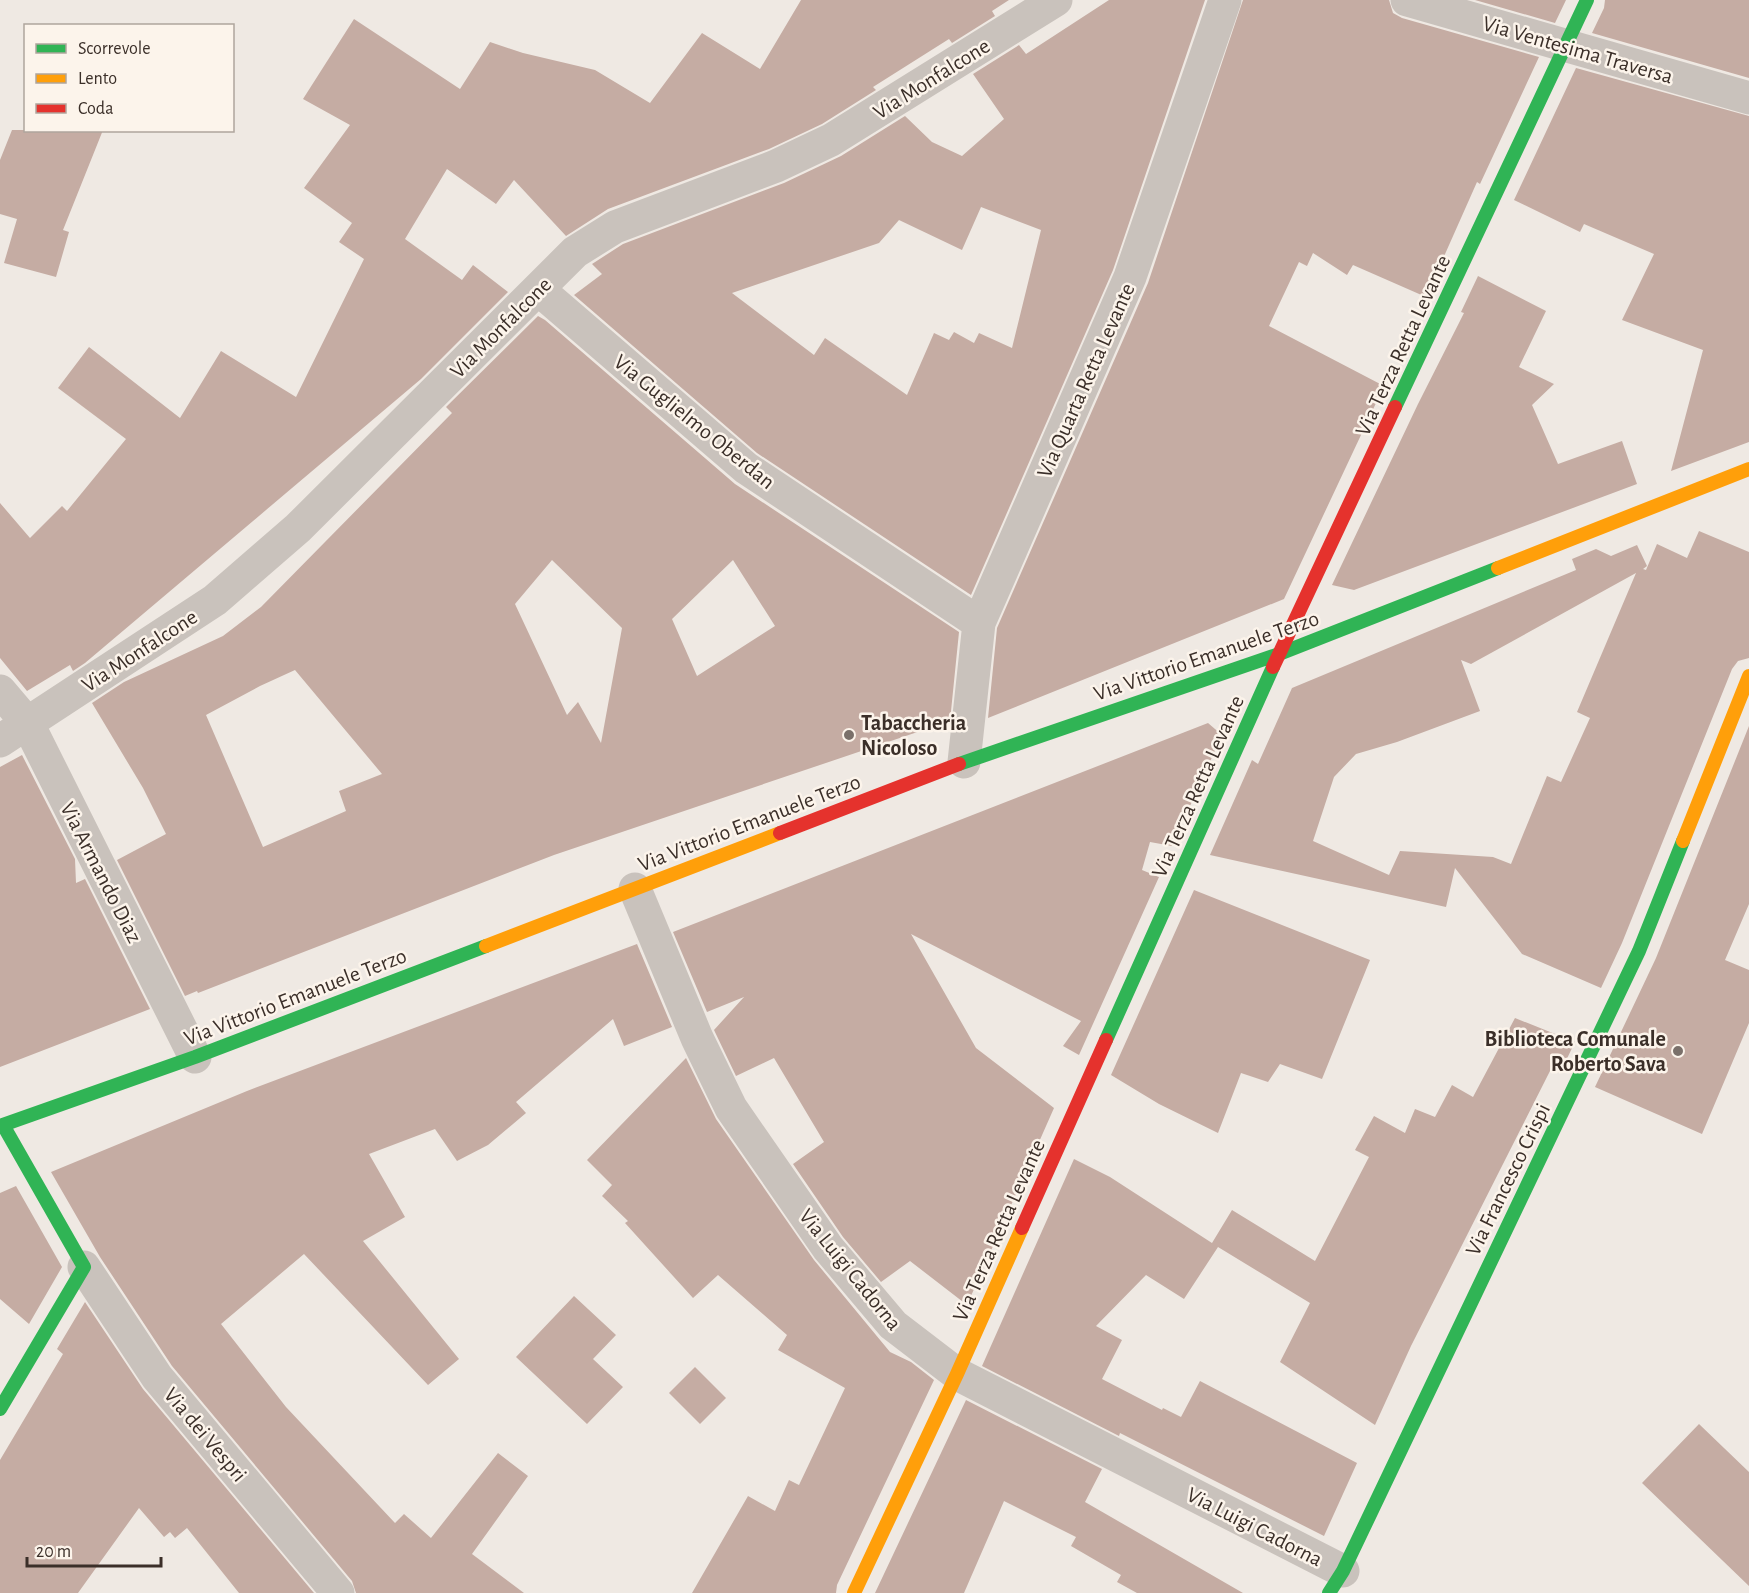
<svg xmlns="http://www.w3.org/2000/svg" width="1749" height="1593" font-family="'Alegreya Sans',sans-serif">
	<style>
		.building { fill: #c5aca3; fill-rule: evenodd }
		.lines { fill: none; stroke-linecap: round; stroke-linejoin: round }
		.street { stroke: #c9c2bc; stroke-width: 33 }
		.fast { stroke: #30b455; stroke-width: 14 }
		.slow { stroke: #ff9f0a; stroke-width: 14 }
		.jam { stroke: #e5322d; stroke-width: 14 }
		.poi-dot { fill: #7a706a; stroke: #fcf4eb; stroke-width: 2 }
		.labels { text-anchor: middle; stroke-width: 5; stroke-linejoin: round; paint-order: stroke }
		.street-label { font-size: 22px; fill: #3b2f29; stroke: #fcf4eb }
		.poi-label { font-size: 22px; font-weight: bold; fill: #3b2f29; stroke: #fcf4eb; text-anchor: start }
	</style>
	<rect width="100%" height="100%" fill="#efe9e3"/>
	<!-- building -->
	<path class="building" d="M 801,0 L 1009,0 L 992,11 L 995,16 L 952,43 L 949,39 L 873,87 L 876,90 L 822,124 L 769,149 L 608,209 L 566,236 L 514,180 L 496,204 L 447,169 L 405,239 L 462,280 L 473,265 L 508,292 L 421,379 L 85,663 L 73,671 L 70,665 L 27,691 L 0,658 L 0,503 L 30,538 L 62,506 L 67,511 L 126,439 L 58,388 L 89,347 L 180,418 L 221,351 L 296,397 L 364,259 L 339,242 L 352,223 L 304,188 L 350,125 L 303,99 L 354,19 L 460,89 L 490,42 L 523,53 L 595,70 L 650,103 L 702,33 L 760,69 Z
		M 1109,0 L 1205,0 L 1113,270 L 971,595 L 757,453 L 574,295 L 602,274 L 592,264 L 623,244 L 784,183 L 841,156 L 905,116 L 932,142 L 962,156 L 1004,119 L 973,74 L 1019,45 L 1026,54 ZM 981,207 L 1041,230 L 1012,348 L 979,333 L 974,343 L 954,332 L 949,340 L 934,333 L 907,395 L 825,338 L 814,355 L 732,293 L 879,243 L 899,220 L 962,250 Z
		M 1243,0 L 1389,0 L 1393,13 L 1402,18 L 1539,57 L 1480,184 L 1477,182 L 1426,297 L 1353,265 L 1347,275 L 1313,253 L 1307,266 L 1299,262 L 1269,326 L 1384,386 L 1284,599 L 988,718 L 997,628 L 1148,283 Z
		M 1475,0 L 1566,0 L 1555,23 Z
		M 1605,0 L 1749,0 L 1749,78 L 1592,33 L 1604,8 Z
		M 1576,68 L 1749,116 L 1749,442 L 1671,471 L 1703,350 L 1622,320 L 1654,254 L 1584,224 L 1580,232 L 1514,200 Z
		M 12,130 L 103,130 L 63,230 L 69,232 L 56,277 L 4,263 L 17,219 L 0,214 L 0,160 Z
		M 1478,276 L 1546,311 L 1519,367 L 1554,384 L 1532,405 L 1558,464 L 1622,441 L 1637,484 L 1354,590 L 1332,585 L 1418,404 L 1464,313 L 1461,312 Z
		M 538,316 L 545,320 L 735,484 L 959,632 L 950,721 L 554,855 L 198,993 L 197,991 L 185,996 L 117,860 L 166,834 L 143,788 L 92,703 L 124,682 L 223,636 L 261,607 L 452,413 L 446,407 ZM 552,560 L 622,628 L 601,743 L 578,702 L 567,715 L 515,604 ZM 733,560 L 775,626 L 697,676 L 672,619 ZM 295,670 L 382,774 L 339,791 L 346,811 L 263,847 L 206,715 L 260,686 Z
		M 1699,531 L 1749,552 L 1749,658 L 1738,661 L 1732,669 L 1622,943 L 1601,988 L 1522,954 L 1455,868 L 1446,907 L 1210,855 L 1252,760 L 1258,764 L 1292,688 L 1576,570 L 1572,559 L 1596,549 L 1611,556 L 1637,545 L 1647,566 L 1643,569 L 1646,570 L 1657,544 L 1687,558 ZM 1636,573 L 1577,712 L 1590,718 L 1561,782 L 1547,776 L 1511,864 L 1493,857 L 1400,851 L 1389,875 L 1313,841 L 1334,777 L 1356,754 L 1397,742 L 1480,711 L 1461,660 L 1471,664 Z
		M 1208,723 L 1222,735 L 1172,846 L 1150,842 L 1142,870 L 1159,877 L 1079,1055 L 1063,1046 L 1081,1021 L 911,934 L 976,1048 L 1054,1108 L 967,1305 L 910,1261 L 881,1282 L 843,1237 L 793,1164 L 824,1142 L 774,1058 L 736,1076 L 714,1030 L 744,997 L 707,1012 L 673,932 Z
		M 1749,726 L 1749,904 L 1725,960 L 1749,970 L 1749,1023 L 1702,1134 L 1595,1087 L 1656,958 Z
		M 22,755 L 75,859 L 76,883 L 85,879 L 150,1009 L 0,1067 L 0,767 Z
		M 1194,890 L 1370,960 L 1322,1079 L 1280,1064 L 1268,1082 L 1241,1073 L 1218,1133 L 1159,1104 L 1111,1075 Z
		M 637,944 L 672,1027 L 624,1046 L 613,1019 L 516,1102 L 526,1113 L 488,1145 L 457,1161 L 435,1129 L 369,1154 L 405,1217 L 363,1241 L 459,1359 L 428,1385 L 304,1254 L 221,1324 L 286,1407 L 395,1523 L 404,1514 L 431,1538 L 498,1453 L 528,1476 L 472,1554 L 524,1593 L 356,1593 L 352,1581 L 172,1366 L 100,1257 L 51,1172 L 247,1091 Z
		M 1515,1018 L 1575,1042 L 1560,1073 L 1551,1069 L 1411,1346 L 1375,1425 L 1280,1362 L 1310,1303 L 1218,1247 L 1184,1299 L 1146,1275 L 1096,1326 L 1122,1340 L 1102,1379 L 1162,1410 L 1163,1408 L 1181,1417 L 1200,1381 L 1357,1463 L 1324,1536 L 1120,1433 L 1119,1436 L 982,1366 L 1074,1159 L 1110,1177 L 1212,1243 L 1232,1210 L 1315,1261 L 1369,1157 L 1355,1150 L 1374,1116 L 1405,1133 L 1415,1109 L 1435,1117 L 1452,1085 L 1473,1097 Z
		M 686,1058 L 716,1119 L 814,1260 L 890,1352 L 911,1362 L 934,1380 L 837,1585 L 836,1593 L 692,1593 L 748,1496 L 775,1511 L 789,1480 L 799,1485 L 845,1388 L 778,1350 L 787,1335 L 718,1275 L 693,1298 L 625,1223 L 628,1221 L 602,1196 L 612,1185 L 587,1160 Z
		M 16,1186 L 62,1267 L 29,1324 L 0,1299 L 0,1193 Z
		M 574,1296 L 616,1335 L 593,1359 L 623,1387 L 587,1424 L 516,1357 Z
		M 85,1302 L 143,1389 L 314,1593 L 239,1593 L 187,1528 L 175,1538 L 170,1532 L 164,1537 L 139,1508 L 78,1593 L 0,1593 L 0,1460 L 63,1354 L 57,1349 Z
		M 695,1367 L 726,1398 L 700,1424 L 669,1393 Z
		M 966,1400 L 1102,1469 L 1085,1502 L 1243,1593 L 1137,1593 L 1117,1582 L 1121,1575 L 1071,1546 L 1076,1537 L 1004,1501 L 964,1593 L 875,1593 Z
		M 1699,1424 L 1749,1472 L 1749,1586 L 1642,1483 Z"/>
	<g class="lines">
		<!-- street -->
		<path class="street" d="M 1407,0 L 1749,98
			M 538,289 L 746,468 L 979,623
			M 0,691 L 28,724 L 195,1057
			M 0,741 L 215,600 L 298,528 L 575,252 L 615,227 L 776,166 L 831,140 L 1056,0
			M 964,762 L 979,623 L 1130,277 L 1225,0
			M 635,889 L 697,1038 L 731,1108 L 828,1248 L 893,1325 L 957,1374 L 1343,1571
			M 84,1267 L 157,1377 L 338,1593"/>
		<!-- fast -->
		<path class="fast" d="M 1395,407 L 1587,0
			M 959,764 L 1279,654 L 1498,568
			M 1106,1040 L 1273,667
			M 0,1126 L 195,1057 L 486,946
			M 0,1409 L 84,1267 L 3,1125
			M 1329,1593 L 1343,1571 L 1639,951 L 1683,841"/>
		<!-- slow -->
		<path class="slow" d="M 1498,568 L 1749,469
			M 1683,841 L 1749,676
			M 486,946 L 780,833
			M 854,1593 L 957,1374 L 1022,1228"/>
		<!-- jam -->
		<path class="jam" d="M 1273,667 L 1395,407
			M 780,833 L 959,764
			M 1022,1228 L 1106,1040"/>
	</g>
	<!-- markers -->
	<g class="poi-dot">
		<circle cx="849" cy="735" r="6"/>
		<circle cx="1678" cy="1051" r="6"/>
	</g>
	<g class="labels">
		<!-- street labels -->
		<g class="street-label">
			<text transform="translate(1578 49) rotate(16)" y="8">Via Ventesima Traversa</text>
			<text transform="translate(931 78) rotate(-32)" y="8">Via Monfalcone</text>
			<text transform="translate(500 327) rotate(-45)" y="8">Via Monfalcone</text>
			<text transform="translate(1402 345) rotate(-65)" y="8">Via Terza Retta Levante</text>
			<text transform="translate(1085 380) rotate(-66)" y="8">Via Quarta Retta Levante</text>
			<text transform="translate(695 421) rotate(39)" y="8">Via Guglielmo Oberdan</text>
			<text transform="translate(139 650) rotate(-33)" y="8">Via Monfalcone</text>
			<text transform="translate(1206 655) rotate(-19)" y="8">Via Vittorio Emanuele Terzo</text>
			<text transform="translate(1197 786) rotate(-66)" y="8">Via Terza Retta Levante</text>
			<text transform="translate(749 822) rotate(-21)" y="8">Via Vittorio Emanuele Terzo</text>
			<text transform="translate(102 872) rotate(63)" y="8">Via Armando Diaz</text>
			<text transform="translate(295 996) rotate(-21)" y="8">Via Vittorio Emanuele Terzo</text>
			<text transform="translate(1507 1179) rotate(-64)" y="8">Via Francesco Crispi</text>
			<text transform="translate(998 1230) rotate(-66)" y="8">Via Terza Retta Levante</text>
			<text transform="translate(851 1269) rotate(51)" y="8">Via Luigi Cadorna</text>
			<text transform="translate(206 1434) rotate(50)" y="8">Via dei Vespri</text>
			<text transform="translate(1255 1526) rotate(27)" y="8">Via Luigi Cadorna</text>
		</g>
		<!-- poi labels -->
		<g class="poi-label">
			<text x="861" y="730">Tabaccheria<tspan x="861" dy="25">Nicoloso</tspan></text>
			<text x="1666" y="1046" text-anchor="end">Biblioteca Comunale<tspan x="1666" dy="25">Roberto Sava</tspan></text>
		</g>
	</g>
	<!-- legend -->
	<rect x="24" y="24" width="210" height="108" fill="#fcf4eb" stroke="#afa59d" stroke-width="1.5"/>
	<rect x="36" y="44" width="30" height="9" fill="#30b455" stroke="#afa59d" stroke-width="1.5"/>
	<text x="78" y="54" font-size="18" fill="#3b2f29">Scorrevole</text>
	<rect x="36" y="74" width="30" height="9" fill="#ff9f0a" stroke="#afa59d" stroke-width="1.5"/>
	<text x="78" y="84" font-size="18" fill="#3b2f29">Lento</text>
	<rect x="36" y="104" width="30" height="9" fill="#e5322d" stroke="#afa59d" stroke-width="1.5"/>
	<text x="78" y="114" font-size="18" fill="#3b2f29">Coda</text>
	<!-- scale -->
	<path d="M27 1557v9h134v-9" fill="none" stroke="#3b2f29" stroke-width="3"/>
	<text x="36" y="1557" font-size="18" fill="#3b2f29" stroke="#fcf4eb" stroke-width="4.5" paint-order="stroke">20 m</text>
</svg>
